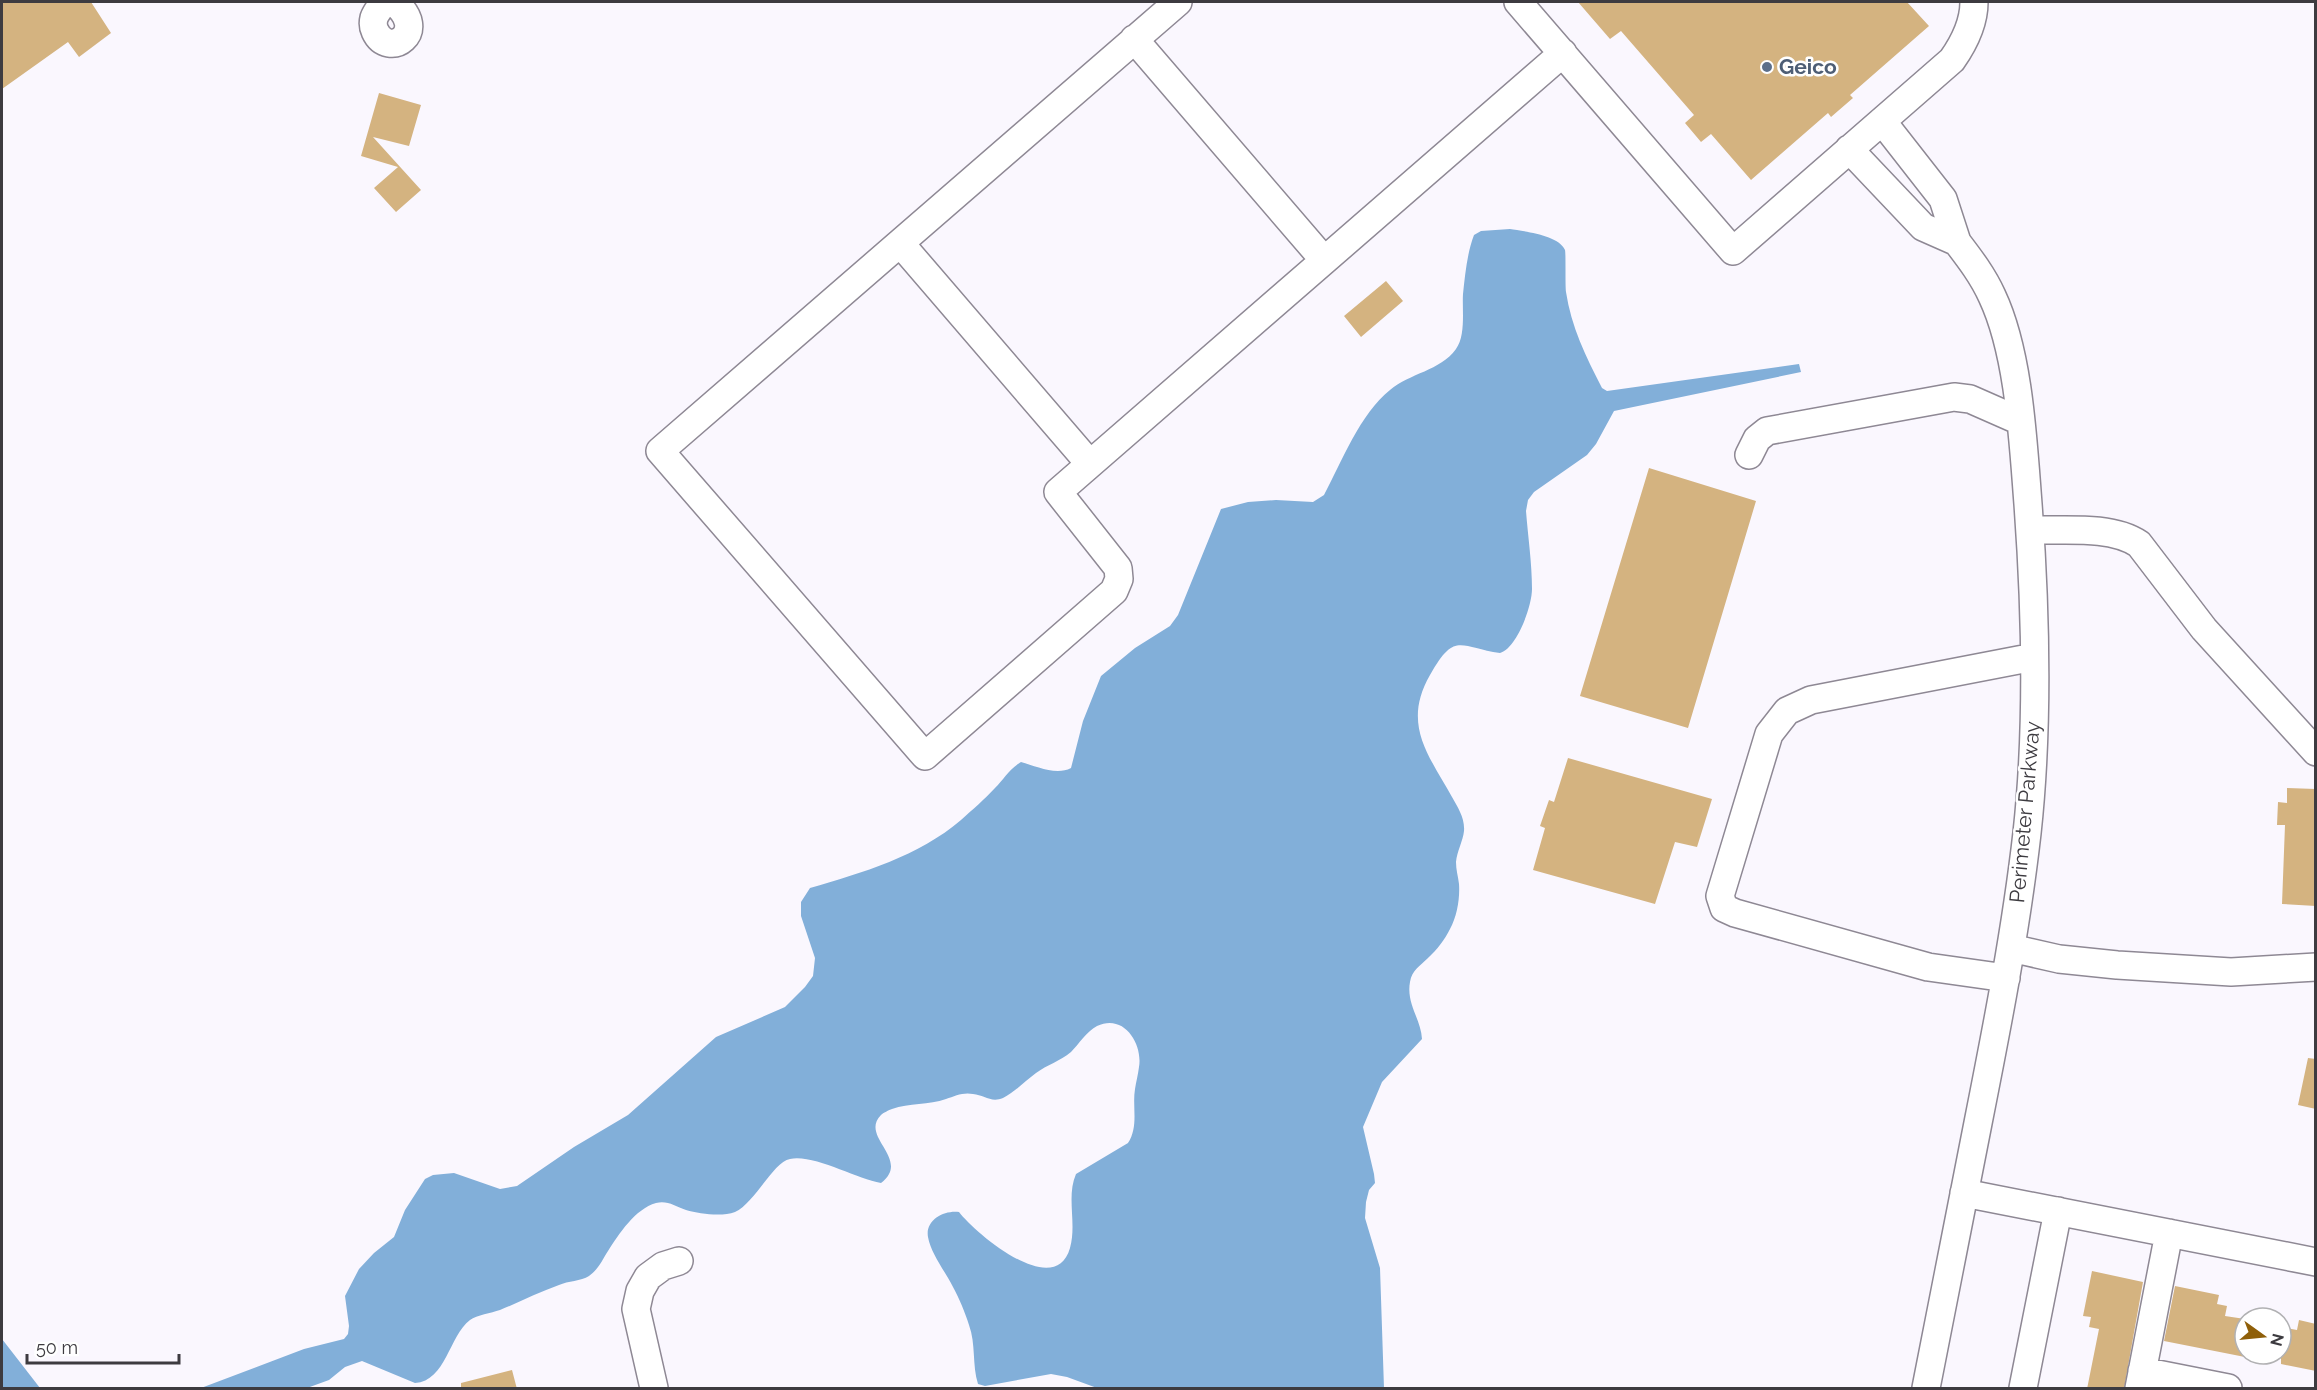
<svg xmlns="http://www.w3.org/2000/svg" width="2317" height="1390" font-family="Raleway,sans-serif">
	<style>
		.water { fill: #82afd9 }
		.building { fill: #d4b380 }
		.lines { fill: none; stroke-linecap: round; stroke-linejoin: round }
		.minor-casing { stroke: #8e8894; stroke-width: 30 }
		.minor { stroke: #fff; stroke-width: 27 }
		.service-dot { fill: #5c6f8a; stroke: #fff; stroke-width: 2 }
		.labels { text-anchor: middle; stroke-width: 5; stroke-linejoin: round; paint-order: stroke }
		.service-label { font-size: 21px; font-weight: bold; fill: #4e5e75; stroke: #fff; text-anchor: start }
		.street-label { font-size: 21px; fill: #3d3b40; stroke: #fff }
	</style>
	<rect width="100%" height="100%" fill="#faf7fe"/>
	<!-- water -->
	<path class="water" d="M 1510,229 C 1523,231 1559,235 1565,250 C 1566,254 1565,284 1566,292 C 1571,326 1586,357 1602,388 L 1607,391 L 1799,364 L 1801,372 L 1614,411 L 1596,444 L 1587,455 L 1534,492 L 1528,500 L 1526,511 C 1528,537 1532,563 1532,589 C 1532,606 1517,648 1500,653 C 1459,647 1455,631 1430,675 C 1402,724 1428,754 1452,797 C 1458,808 1465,818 1464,831 C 1463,841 1457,851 1456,862 C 1456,870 1458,876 1459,884 C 1460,899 1457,916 1450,929 C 1445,939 1437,950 1428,958 C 1420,966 1412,970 1410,982 C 1406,1004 1421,1019 1422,1039 L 1382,1082 L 1363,1127 L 1374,1174 L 1375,1183 L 1369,1190 L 1366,1202 L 1365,1218 L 1380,1268 L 1384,1388 L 1097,1388 L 1067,1377 L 1051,1374 L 985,1386 L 978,1384 C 972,1365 976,1344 969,1325 C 965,1312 959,1298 953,1287 C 945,1271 931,1254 928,1237 C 925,1220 944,1210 959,1212 C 975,1233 1055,1301 1070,1248 C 1077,1223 1066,1197 1076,1174 L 1128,1143 C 1139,1126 1132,1107 1135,1089 C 1136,1082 1138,1075 1139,1067 C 1143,1044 1124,1013 1097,1026 C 1086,1032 1079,1044 1071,1052 C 1060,1061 1047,1065 1036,1073 C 1025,1081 1015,1092 1003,1098 C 991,1103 984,1095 973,1094 C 963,1092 955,1096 946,1099 C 929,1105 909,1103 892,1109 C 889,1110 883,1113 881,1115 C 859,1137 912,1159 881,1183 C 856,1179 814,1154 790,1159 C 773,1162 755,1203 735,1212 C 722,1217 700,1214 686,1210 C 675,1206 667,1200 656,1203 C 635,1209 619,1234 608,1251 C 602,1260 599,1269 589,1276 C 581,1281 568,1281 559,1285 C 539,1292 520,1302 500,1310 C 491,1313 477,1315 470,1320 C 449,1336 446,1381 415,1383 L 362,1361 L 345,1367 L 329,1380 L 307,1388 L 201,1388 L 304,1349 L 344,1339 L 348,1334 L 349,1326 L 345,1296 L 359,1269 L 374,1253 L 394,1237 L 405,1210 L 425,1179 L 433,1175 L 454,1173 L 500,1189 L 517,1186 L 574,1147 L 628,1115 L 716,1037 L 785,1007 L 805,987 L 813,976 L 815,958 L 801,916 L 801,902 L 810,888 C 862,873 919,856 961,820 C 972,810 985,799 995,788 C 1004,779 1009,769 1021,762 C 1036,766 1056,776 1071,768 L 1083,721 L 1101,676 L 1135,648 L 1170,626 L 1178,615 L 1221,509 L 1248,502 L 1276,500 L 1313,502 L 1324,495 C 1342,461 1360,414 1390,390 C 1410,373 1440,371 1456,349 C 1466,335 1462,310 1463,294 C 1465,276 1467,253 1474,235 L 1481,231 Z
		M 2,1339 L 40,1388 L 2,1388 Z"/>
	<!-- building -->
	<path class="building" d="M 2,2 L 91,2 L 111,33 L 79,57 L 68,42 L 2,89 Z
		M 1578,2 L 1907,2 L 1929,26 L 1850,95 L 1853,98 L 1831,117 L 1828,113 L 1751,180 L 1711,134 L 1701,142 L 1685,123 L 1694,115 L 1621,31 L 1610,39 Z
		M 379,93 L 421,105 L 409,146 L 373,137 L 421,190 L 396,212 L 374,188 L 398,167 L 361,156 Z
		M 1386,281 L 1403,301 L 1361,337 L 1344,316 Z
		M 1649,468 L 1756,501 L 1688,728 L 1580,696 Z
		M 1568,758 L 1712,799 L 1697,847 L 1675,842 L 1655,904 L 1533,870 L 1545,828 L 1540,826 L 1549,800 L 1554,802 Z
		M 2287,788 L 2316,789 L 2316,906 L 2282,904 L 2285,825 L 2277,825 L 2278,802 L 2287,803 Z
		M 2308,1058 L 2316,1059 L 2316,1109 L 2298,1105 Z
		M 2092,1271 L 2143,1282 L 2124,1389 L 2087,1389 L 2099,1329 L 2089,1327 L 2091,1317 L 2083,1316 Z
		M 2175,1286 L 2219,1295 L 2217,1304 L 2227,1306 L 2225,1316 L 2245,1319 L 2245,1357 L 2164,1341 Z
		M 2299,1320 L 2316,1324 L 2316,1371 L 2281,1364 L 2281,1327 L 2297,1330 Z
		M 512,1370 L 517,1389 L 461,1389 L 461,1383 Z"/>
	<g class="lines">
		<defs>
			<path id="minor" d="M 384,2 C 381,7 376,12 374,18 C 373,22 373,27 375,31 C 388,60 431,32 394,2
				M 1178,2 L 660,451 L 925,756 L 1114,591 L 1119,579 L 1118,568 L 1058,492 L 1563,53
				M 1518,2 L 1733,251 L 1952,60 C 1964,43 1974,23 1974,2
				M 1134,39 L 1324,260
				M 1849,149 L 1923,227 L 1957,242 L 1943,199 L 1882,121
				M 900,243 L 1090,464
				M 1749,455 L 1757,439 L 1767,431 L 1954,397 L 1970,399 L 2020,421
				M 2030,530 C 2063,531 2111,525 2139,544 L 2204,629 L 2316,752
				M 2011,948 L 2059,959 L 2117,965 L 2231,972 L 2316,967
				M 2006,978 L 1928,967 L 1735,913 L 1724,908 L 1720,896 L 1769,734 L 1787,711 L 1811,700 L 2034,657
				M 1964,1193 L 2316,1262
				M 2142,1371 L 2228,1388
				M 654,1388 L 636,1309 L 640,1291 L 648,1277 L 663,1266 L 679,1261
				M 1926,1388 C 1943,1300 1961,1211 1978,1123 C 1997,1027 2016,930 2027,833 C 2039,724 2036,613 2028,504 C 2023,440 2019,353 1992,296 C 1983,276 1970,259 1957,242
				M 2023,1388 L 2058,1211
				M 2139,1388 L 2169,1233"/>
		</defs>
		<!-- minor casing -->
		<use href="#minor" class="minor-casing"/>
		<!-- minor -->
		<use href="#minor" class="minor"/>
	</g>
	<!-- markers -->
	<circle class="service-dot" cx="1767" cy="67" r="6"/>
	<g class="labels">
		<!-- service labels -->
		<g class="service-label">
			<text x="1779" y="74">Geico</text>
		</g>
		<!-- street labels -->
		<g class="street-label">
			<text transform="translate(2025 812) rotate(-85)" y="7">Perimeter Parkway</text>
		</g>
	</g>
	<!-- border -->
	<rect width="2317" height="1390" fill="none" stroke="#3d3b40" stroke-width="6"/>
	<!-- north arrow -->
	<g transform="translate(2263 1336) rotate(105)"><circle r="28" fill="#ffffff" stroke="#b1b1b3" stroke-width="1.5"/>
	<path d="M0-4.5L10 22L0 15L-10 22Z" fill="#8f5f09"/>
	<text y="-9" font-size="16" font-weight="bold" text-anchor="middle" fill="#3d3b40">N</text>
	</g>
	<!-- scale -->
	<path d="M27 1354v9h152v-9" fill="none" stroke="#3d3b40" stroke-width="3"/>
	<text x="36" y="1354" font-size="18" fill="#3d3b40" stroke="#ffffff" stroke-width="4.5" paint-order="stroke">50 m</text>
</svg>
